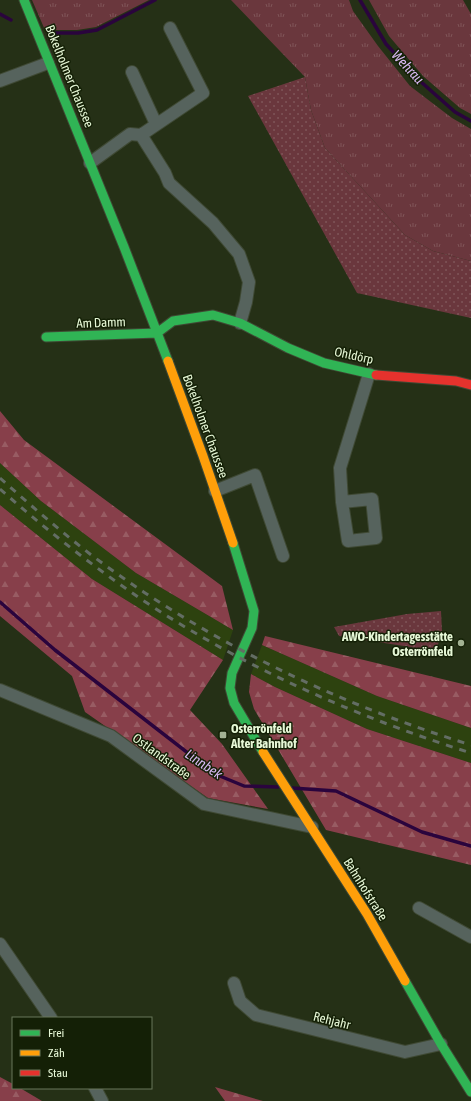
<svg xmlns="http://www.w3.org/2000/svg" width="471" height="1101" font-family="'Asap Condensed',sans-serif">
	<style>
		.built { fill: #2d420f }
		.grass { fill: url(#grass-tufts) }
		.forest { fill: url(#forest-firs) }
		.park { fill: url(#park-dots) }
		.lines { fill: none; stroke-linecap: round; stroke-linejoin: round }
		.stream { stroke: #2a043d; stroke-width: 3.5 }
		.street-casing { stroke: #3f4934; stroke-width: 14 }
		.fast-casing { stroke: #3f4934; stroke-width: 11 }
		.slow-casing { stroke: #3f4934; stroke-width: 11 }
		.jam-casing { stroke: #3f4934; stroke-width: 11 }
		.street { stroke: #56635d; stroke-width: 12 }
		.fast { stroke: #30b455; stroke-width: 9 }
		.slow { stroke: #ff9f0a; stroke-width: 9 }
		.jam { stroke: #e5322d; stroke-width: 9 }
		.rail { stroke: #636d64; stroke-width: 3; stroke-dasharray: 7 7; stroke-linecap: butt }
		.poi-dot { fill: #a3b293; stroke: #142006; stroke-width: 1.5 }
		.labels { text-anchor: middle; stroke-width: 3; stroke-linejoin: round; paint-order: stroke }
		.street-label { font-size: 13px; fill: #e7f8d7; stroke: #142006 }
		.poi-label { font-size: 13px; font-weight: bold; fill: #e7f8d7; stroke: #142006; text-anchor: end }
		.water-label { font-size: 14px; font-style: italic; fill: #d9b9f3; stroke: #142006 }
	</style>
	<defs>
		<pattern id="grass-tufts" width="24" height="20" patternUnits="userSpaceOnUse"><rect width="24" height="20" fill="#6a373d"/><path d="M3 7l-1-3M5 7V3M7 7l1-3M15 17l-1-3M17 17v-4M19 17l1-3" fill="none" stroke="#7f5558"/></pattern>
		<pattern id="forest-firs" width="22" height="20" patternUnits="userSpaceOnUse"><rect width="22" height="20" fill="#873f4a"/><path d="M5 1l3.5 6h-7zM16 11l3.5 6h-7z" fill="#985c63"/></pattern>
		<pattern id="park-dots" width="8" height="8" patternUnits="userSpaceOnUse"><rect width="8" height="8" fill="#6a373d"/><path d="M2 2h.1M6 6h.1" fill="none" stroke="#7f5558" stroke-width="1.8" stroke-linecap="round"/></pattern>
	</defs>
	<rect width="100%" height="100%" fill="#253016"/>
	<!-- built -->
	<path class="built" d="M 0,463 L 41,501 L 136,573 L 233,630 L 223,660 L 92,579 L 0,505 Z
		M 262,645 L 377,696 L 471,728 L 471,763 L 367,729 L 275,687 L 251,674 Z"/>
	<!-- grass -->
	<path class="grass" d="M 32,0 L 149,0 L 96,27 L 77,30 L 45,30 Z
		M 231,0 L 349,0 L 353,11 L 378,46 L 410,86 L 452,118 L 471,129 L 471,261 L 433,251 L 405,235 L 325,148 L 311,110 L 305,77 Z
		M 369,0 L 463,0 L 471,14 L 471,114 L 460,108 L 423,76 L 389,36 Z"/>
	<!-- forest -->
	<path class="forest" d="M 0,411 L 24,440 L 222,586 L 233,630 L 136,573 L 41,501 L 0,463 Z
		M 0,505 L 92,579 L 223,660 L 190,710 L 222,744 L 268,809 L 208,798 L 85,712 L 72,676 L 0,616 Z
		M 265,636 L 471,686 L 471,728 L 377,696 L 262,645 Z
		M 251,674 L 275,687 L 367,729 L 471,763 L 471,865 L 326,830 L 254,709 L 249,692 Z
		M 0,1077 L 13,1084 L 13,1088 L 20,1088 L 42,1101 L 0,1101 Z
		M 215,1087 L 263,1101 L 225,1101 Z"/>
	<!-- park -->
	<path class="park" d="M 305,77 L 311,110 L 325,148 L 405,235 L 433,251 L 471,261 L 471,318 L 357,293 L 248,96 Z
		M 441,611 L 442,631 L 436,651 L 339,636 L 334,627 L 407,614 Z"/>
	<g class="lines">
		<!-- stream -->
		<path class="stream" d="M 360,0 L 386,44 L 420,81 L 455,112 L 471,121
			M 0,14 L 11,20
			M 50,33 L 78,33 L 97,30 L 155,0
			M 0,602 L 55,650 L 215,774 L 244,786 L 278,787
			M 292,788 L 336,791 L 422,832 L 471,846"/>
		<defs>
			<path id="street" d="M 132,72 L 156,124
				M 0,81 L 48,63
				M 141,135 L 165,173 L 169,183 L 213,223 L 239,254 L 249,282 L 246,302 L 240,323
				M 90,163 L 130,134 L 141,135 L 203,93 L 170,28
				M 215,491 L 255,475 L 283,556
				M 342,502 L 372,499 L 376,538 L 348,541 L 342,502 L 340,468 L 369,374
				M 0,690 L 111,736 L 204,804 L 312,827
				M 419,908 L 471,937
				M 0,944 L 51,1018
				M 234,983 L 240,1001 L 256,1015 L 405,1052 L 441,1044
				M 95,1088 L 102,1101"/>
			<path id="fast" d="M 24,0 L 124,247 L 168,361
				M 46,337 L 157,333 L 173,321 L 213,315 L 240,323 L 288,348 L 324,363 L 376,375
				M 233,543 L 254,611 L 252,628 L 232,673 L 230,688 L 234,703 L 263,752
				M 405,981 L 441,1044 L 471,1092"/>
			<path id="slow" d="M 168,361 L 203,456 L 233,543
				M 263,752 L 367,914 L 405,981"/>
			<path id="jam" d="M 376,375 L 456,381 L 471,385"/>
		</defs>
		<!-- street casing -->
		<use href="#street" class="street-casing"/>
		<!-- fast casing -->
		<use href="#fast" class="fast-casing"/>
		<!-- slow casing -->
		<use href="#slow" class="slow-casing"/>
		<!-- jam casing -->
		<use href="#jam" class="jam-casing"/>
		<!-- street -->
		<use href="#street" class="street"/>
		<!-- fast -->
		<use href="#fast" class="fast"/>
		<!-- slow -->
		<use href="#slow" class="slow"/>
		<!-- jam -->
		<use href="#jam" class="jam"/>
		<!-- rail -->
		<path class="rail" d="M 0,478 C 29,504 59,530 90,554 C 204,640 335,703 471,745
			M 0,489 C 44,528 90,564 138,597 C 240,666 354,716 471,753"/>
	</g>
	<!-- markers -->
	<g class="poi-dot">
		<circle cx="461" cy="643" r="4"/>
		<rect x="219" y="731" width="8" height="8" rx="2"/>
	</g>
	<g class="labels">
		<!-- street labels -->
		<g class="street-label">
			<text transform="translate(70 76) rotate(68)" y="5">Bokelholmer Chaussee</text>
			<text transform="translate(101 322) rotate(-2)" y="5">Am Damm</text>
			<text transform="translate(354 355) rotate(12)" y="5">Ohldörp</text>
			<text transform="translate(206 426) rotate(70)" y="5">Bokelholmer Chaussee</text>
			<text transform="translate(162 756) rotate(36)" y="5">Ostlandstraße</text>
			<text transform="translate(366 889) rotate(58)" y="5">Bahnhofstraße</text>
			<text transform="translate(332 1020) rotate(14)" y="5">Rehjahr</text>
		</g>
		<!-- poi labels -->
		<g class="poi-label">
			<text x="453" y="641">AWO-Kindertagesstätte<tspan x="453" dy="15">Osterrönfeld</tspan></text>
			<text x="231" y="733" text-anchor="start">Osterrönfeld<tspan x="231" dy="15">Alter Bahnhof</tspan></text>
		</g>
		<!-- water labels -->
		<g class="water-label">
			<text transform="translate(408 67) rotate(47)" y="5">Wehrau</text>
			<text transform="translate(204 764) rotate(34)" y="5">Linnbek</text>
		</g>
	</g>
	<!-- legend -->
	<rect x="12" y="1017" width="140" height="72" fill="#142006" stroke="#68765a"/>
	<rect x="20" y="1030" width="20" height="6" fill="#30b455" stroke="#68765a"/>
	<text x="48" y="1037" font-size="12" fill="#e7f8d7">Frei</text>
	<rect x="20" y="1050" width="20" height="6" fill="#ff9f0a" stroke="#68765a"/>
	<text x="48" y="1057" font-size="12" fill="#e7f8d7">Zäh</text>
	<rect x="20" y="1070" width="20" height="6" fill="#e5322d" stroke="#68765a"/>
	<text x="48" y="1077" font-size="12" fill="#e7f8d7">Stau</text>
</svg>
